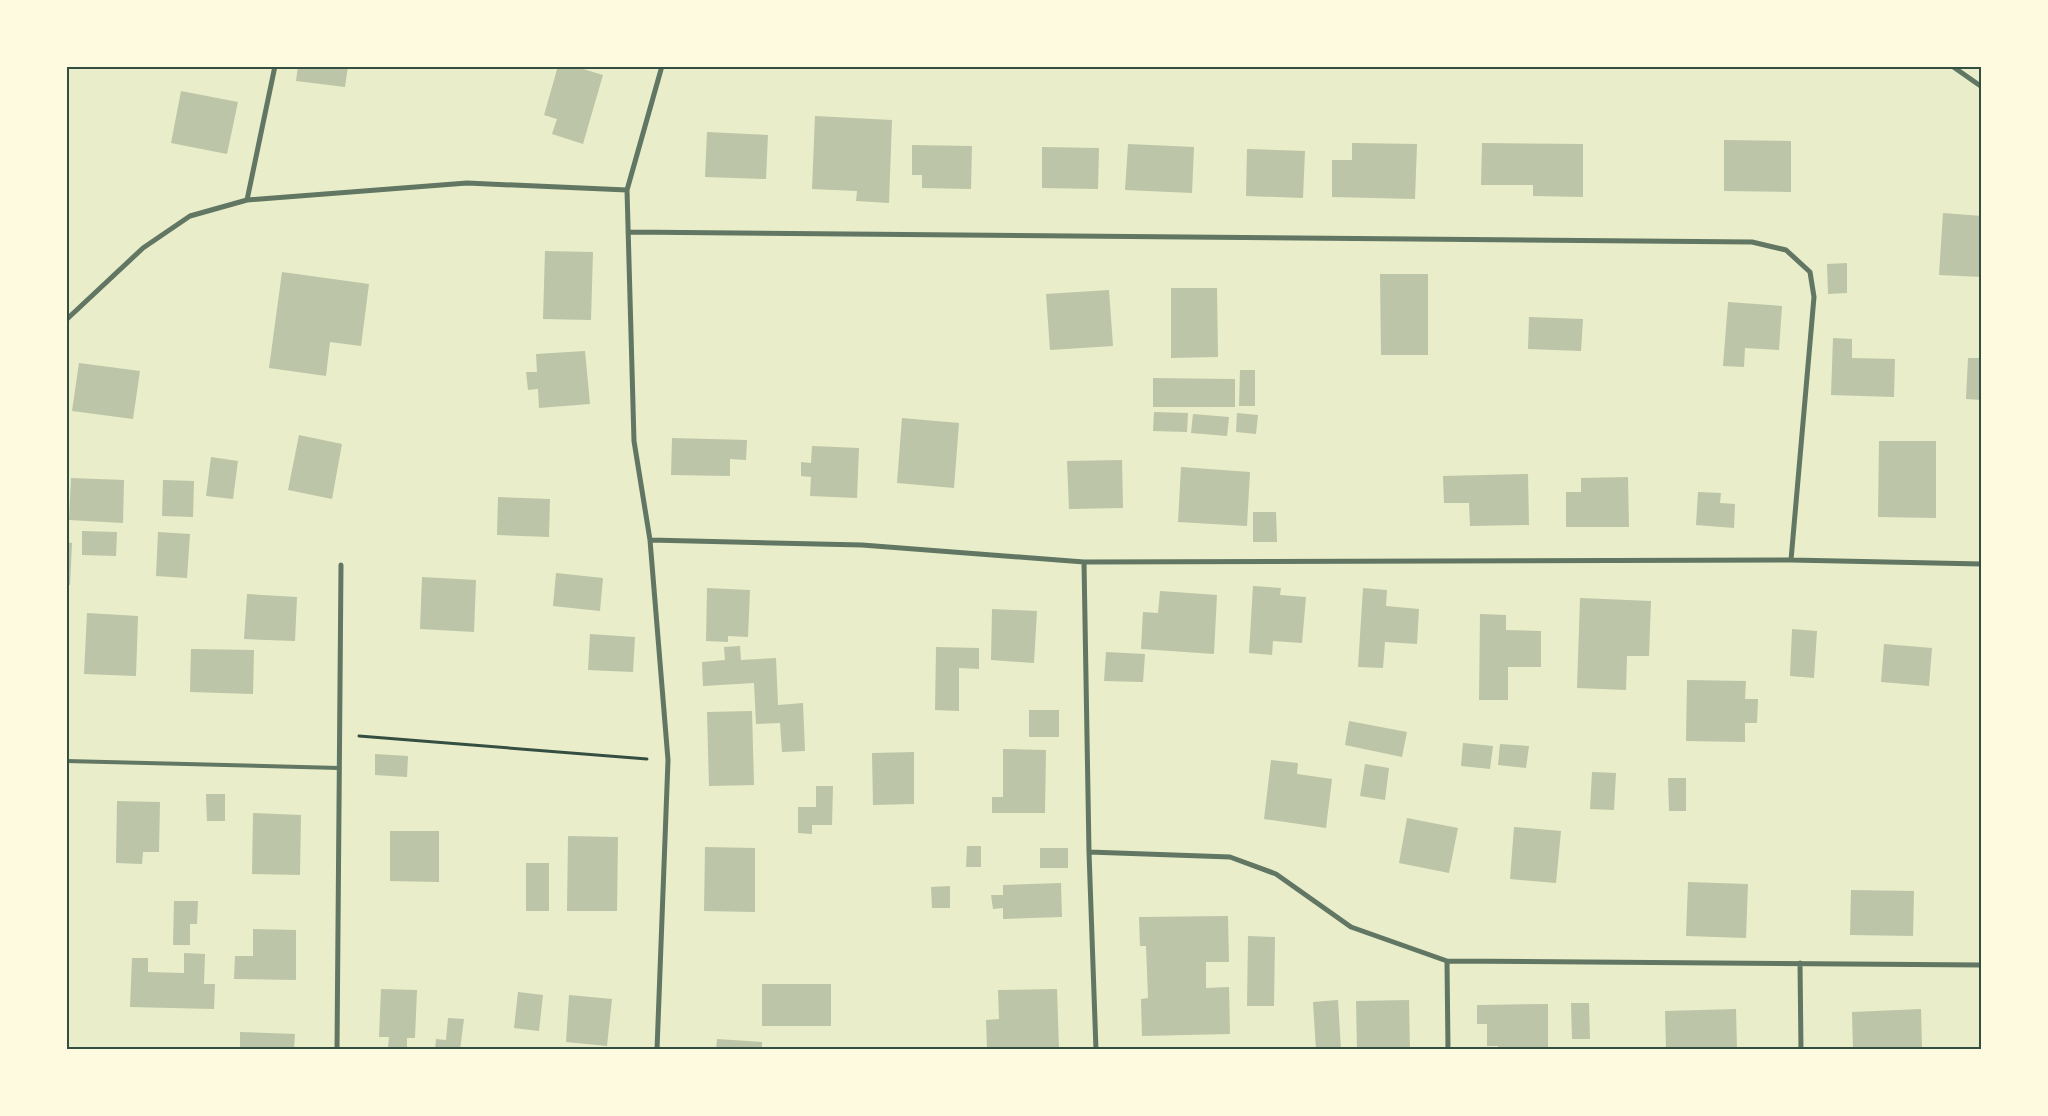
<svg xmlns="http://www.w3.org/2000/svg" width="2048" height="1116" font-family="Mulish,sans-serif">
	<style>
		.building { fill: #bcc5a7 }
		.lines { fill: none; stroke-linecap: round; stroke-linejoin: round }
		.path { stroke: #344e41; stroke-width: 3 }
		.service { stroke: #617663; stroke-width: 4 }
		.minor { stroke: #617663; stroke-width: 5 }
		.neatline { fill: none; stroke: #344e41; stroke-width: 2 }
	</style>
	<rect width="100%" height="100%" fill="#e9edc9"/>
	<!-- building -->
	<path class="building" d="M 298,66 L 348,66 L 345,87 L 296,81 Z
		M 558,66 L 573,66 L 603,75 L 583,144 L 552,134 L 557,119 L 544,115 Z
		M 181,91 L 238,102 L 227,154 L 171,143 Z
		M 815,116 L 892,120 L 889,203 L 856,201 L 857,191 L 812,189 Z
		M 707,132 L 768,135 L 766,179 L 705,177 Z
		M 1724,140 L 1791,141 L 1791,192 L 1724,191 Z
		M 1352,143 L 1417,144 L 1415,199 L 1332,197 L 1332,160 L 1352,160 Z
		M 1482,143 L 1583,144 L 1583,197 L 1533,196 L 1533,185 L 1481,185 Z
		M 1128,144 L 1194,147 L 1192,193 L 1125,190 Z
		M 912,145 L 972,146 L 971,189 L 922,188 L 922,175 L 912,175 Z
		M 1042,147 L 1099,148 L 1098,189 L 1042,188 Z
		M 1247,149 L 1305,151 L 1303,198 L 1246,196 Z
		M 1943,213 L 1982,216 L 1982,277 L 1939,275 Z
		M 545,251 L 593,252 L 591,320 L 543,319 Z
		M 1847,263 L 1847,293 L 1828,294 L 1827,264 Z
		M 282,272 L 369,284 L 361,346 L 330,342 L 326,376 L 269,368 Z
		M 1380,274 L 1428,274 L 1428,355 L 1381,355 Z
		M 1171,288 L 1217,288 L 1218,357 L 1171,358 Z
		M 1109,290 L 1113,346 L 1050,350 L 1046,294 Z
		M 1728,302 L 1782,306 L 1779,350 L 1745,348 L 1744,367 L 1723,366 Z
		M 1529,317 L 1583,319 L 1581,351 L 1528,349 Z
		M 1833,338 L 1852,339 L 1852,358 L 1895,359 L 1894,397 L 1831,395 Z
		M 585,351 L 590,404 L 539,408 L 538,389 L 528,390 L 526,372 L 537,372 L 536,354 Z
		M 1968,358 L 1982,358 L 1982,400 L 1966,399 Z
		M 79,363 L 140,371 L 133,419 L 72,411 Z
		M 1240,370 L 1255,370 L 1255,406 L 1239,406 Z
		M 1153,378 L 1235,379 L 1235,407 L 1153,407 Z
		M 1154,412 L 1188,413 L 1187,432 L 1153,431 Z
		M 1237,413 L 1258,415 L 1256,434 L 1236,432 Z
		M 1193,414 L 1229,417 L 1227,436 L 1191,433 Z
		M 902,418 L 959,423 L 954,488 L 897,483 Z
		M 299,435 L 342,444 L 332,499 L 288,490 Z
		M 672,438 L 747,440 L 746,460 L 730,459 L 730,476 L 671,475 Z
		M 1879,441 L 1936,441 L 1936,518 L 1878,517 Z
		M 812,446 L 859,448 L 857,498 L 810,496 L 811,477 L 801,476 L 801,462 L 811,463 Z
		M 211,457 L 238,461 L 233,499 L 206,496 Z
		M 1122,460 L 1123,508 L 1069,509 L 1067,461 Z
		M 1181,467 L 1250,472 L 1247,526 L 1178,522 Z
		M 1528,474 L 1529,525 L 1470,526 L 1469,503 L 1444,503 L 1443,476 Z
		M 1628,477 L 1629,527 L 1566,527 L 1566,492 L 1581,492 L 1581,478 Z
		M 71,478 L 124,480 L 123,523 L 69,520 Z
		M 163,480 L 194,481 L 193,517 L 162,516 Z
		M 1698,492 L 1721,493 L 1720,503 L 1735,504 L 1734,528 L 1696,525 Z
		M 498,497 L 550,499 L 549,537 L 497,535 Z
		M 1253,512 L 1276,512 L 1277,542 L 1253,542 Z
		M 82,531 L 117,532 L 116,556 L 82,555 Z
		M 158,532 L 190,534 L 187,578 L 156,576 Z
		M 66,542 L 72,543 L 70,585 L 66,585 Z
		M 556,573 L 603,578 L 600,611 L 553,606 Z
		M 422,577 L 476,580 L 474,632 L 420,629 Z
		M 1253,586 L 1281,588 L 1280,595 L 1306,597 L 1302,643 L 1273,641 L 1272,655 L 1249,653 Z
		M 707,588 L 750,590 L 748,637 L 728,636 L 728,642 L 706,641 Z
		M 1363,588 L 1387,590 L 1386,606 L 1419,609 L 1417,644 L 1385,642 L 1383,668 L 1358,667 Z
		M 1160,591 L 1217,595 L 1214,654 L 1141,649 L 1143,612 L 1158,613 Z
		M 247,594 L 297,597 L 295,641 L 244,639 Z
		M 1580,598 L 1651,601 L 1649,656 L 1627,656 L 1626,690 L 1577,688 Z
		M 992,609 L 1037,611 L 1034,663 L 991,660 Z
		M 87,613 L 138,616 L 136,676 L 84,674 Z
		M 1480,614 L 1506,615 L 1506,630 L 1541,631 L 1541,667 L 1508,667 L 1508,700 L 1479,700 Z
		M 1792,629 L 1817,631 L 1814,678 L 1790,676 Z
		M 590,634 L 635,637 L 633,672 L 588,670 Z
		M 1884,644 L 1932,648 L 1929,686 L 1881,682 Z
		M 740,646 L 741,660 L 776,658 L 778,705 L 803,703 L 805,751 L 782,752 L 780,723 L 756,724 L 754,683 L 703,686 L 702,662 L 725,660 L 724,647 Z
		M 936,647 L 979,648 L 979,669 L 959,668 L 959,711 L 935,710 Z
		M 191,649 L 254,650 L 253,694 L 190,692 Z
		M 1106,652 L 1145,654 L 1143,682 L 1104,681 Z
		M 1687,680 L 1746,681 L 1745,699 L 1758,699 L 1757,723 L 1745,723 L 1745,742 L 1686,741 Z
		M 1029,710 L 1059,710 L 1059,737 L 1029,737 Z
		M 752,711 L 754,785 L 709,786 L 707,712 Z
		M 1349,721 L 1407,732 L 1402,757 L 1345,745 Z
		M 1463,743 L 1493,746 L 1490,769 L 1461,766 Z
		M 1500,744 L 1529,746 L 1526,768 L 1498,765 Z
		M 1003,749 L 1046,750 L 1045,813 L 992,813 L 992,797 L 1003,797 Z
		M 914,752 L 914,804 L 873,805 L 872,753 Z
		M 375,754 L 408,756 L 407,777 L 375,775 Z
		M 1271,760 L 1298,763 L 1297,774 L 1332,779 L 1326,828 L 1264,819 Z
		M 1365,764 L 1389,768 L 1385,800 L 1360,796 Z
		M 1592,772 L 1616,773 L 1614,810 L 1590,809 Z
		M 1668,778 L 1686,778 L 1686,811 L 1669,811 Z
		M 816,786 L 833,786 L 832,825 L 812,825 L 812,834 L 798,833 L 798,807 L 816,807 Z
		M 206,794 L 225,794 L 225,821 L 207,821 Z
		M 117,801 L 160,802 L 159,852 L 143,852 L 142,864 L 116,863 Z
		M 253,813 L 301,815 L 300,875 L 252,874 Z
		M 1407,818 L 1458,828 L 1449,873 L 1399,863 Z
		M 1514,827 L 1561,831 L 1556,883 L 1510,879 Z
		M 390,831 L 439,831 L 439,882 L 390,881 Z
		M 568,836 L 618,837 L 617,911 L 567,911 Z
		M 967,846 L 981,846 L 981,867 L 966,867 Z
		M 705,847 L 755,848 L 755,912 L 704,911 Z
		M 1040,848 L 1068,848 L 1068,868 L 1040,868 Z
		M 526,863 L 549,863 L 549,911 L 526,911 Z
		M 1688,882 L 1748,884 L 1746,938 L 1686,936 Z
		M 1061,883 L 1062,917 L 1003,919 L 1003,908 L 993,909 L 991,895 L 1003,895 L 1003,885 Z
		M 950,886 L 950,908 L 932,908 L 931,887 Z
		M 1851,890 L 1914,891 L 1913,936 L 1850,935 Z
		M 174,901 L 198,901 L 197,924 L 190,924 L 190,945 L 173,945 Z
		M 1228,916 L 1229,962 L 1206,962 L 1206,988 L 1229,987 L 1230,1034 L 1142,1036 L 1141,999 L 1148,998 L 1146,946 L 1140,946 L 1139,917 Z
		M 253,929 L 296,930 L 296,980 L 234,979 L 235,956 L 253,956 Z
		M 1248,936 L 1275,937 L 1274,1006 L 1247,1006 Z
		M 184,953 L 205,954 L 204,984 L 215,984 L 214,1009 L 130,1007 L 132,958 L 148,958 L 148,972 L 184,973 Z
		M 762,984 L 831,984 L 831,1026 L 762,1026 Z
		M 381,989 L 417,990 L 415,1038 L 407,1038 L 407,1049 L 388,1048 L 389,1037 L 379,1037 Z
		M 1057,989 L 1059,1050 L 987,1050 L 986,1020 L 999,1019 L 998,990 Z
		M 518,992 L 543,995 L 539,1031 L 514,1028 Z
		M 569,995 L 612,999 L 607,1046 L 566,1042 Z
		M 1338,1000 L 1341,1050 L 1316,1050 L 1313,1002 Z
		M 1409,1000 L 1410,1050 L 1357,1050 L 1356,1001 Z
		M 1571,1003 L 1589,1003 L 1590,1039 L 1572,1039 Z
		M 1548,1004 L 1548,1050 L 1498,1050 L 1498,1046 L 1487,1046 L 1487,1024 L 1477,1024 L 1477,1005 Z
		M 1736,1009 L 1737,1050 L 1666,1050 L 1665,1011 Z
		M 1921,1009 L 1922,1050 L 1853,1050 L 1852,1012 Z
		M 448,1018 L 464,1019 L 460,1050 L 435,1050 L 436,1039 L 446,1040 Z
		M 240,1032 L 295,1034 L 294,1050 L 240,1050 Z
		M 717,1039 L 762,1042 L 762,1050 L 716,1050 Z"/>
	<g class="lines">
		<!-- path -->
		<path class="path" d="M 359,736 L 647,759"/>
		<!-- service -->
		<path class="service" d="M 66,761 L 339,768"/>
		<!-- minor -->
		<path class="minor" d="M 1952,66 L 1982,87
			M 247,200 L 275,66
			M 628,232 L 1752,242 L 1786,250 L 1810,272 L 1814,297 L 1791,560
			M 66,320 L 143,248 L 190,216 L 247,200 L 467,183 L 627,190
			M 650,540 L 862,545 L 1084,562 L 1791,560 L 1982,564
			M 1084,562 L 1089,852 L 1096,1050
			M 1089,852 L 1230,857 L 1276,874 L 1351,927 L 1447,961 L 1982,965
			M 1447,961 L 1448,1050
			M 1800,963 L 1801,1050
			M 337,1050 L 341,565
			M 657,1050 L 668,760 L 650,540 L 634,441 L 627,190 L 662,66"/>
	</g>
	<!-- border -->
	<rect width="2048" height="1116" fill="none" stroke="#fefae0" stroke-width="135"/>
	<rect x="68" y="68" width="1912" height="980" class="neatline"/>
</svg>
